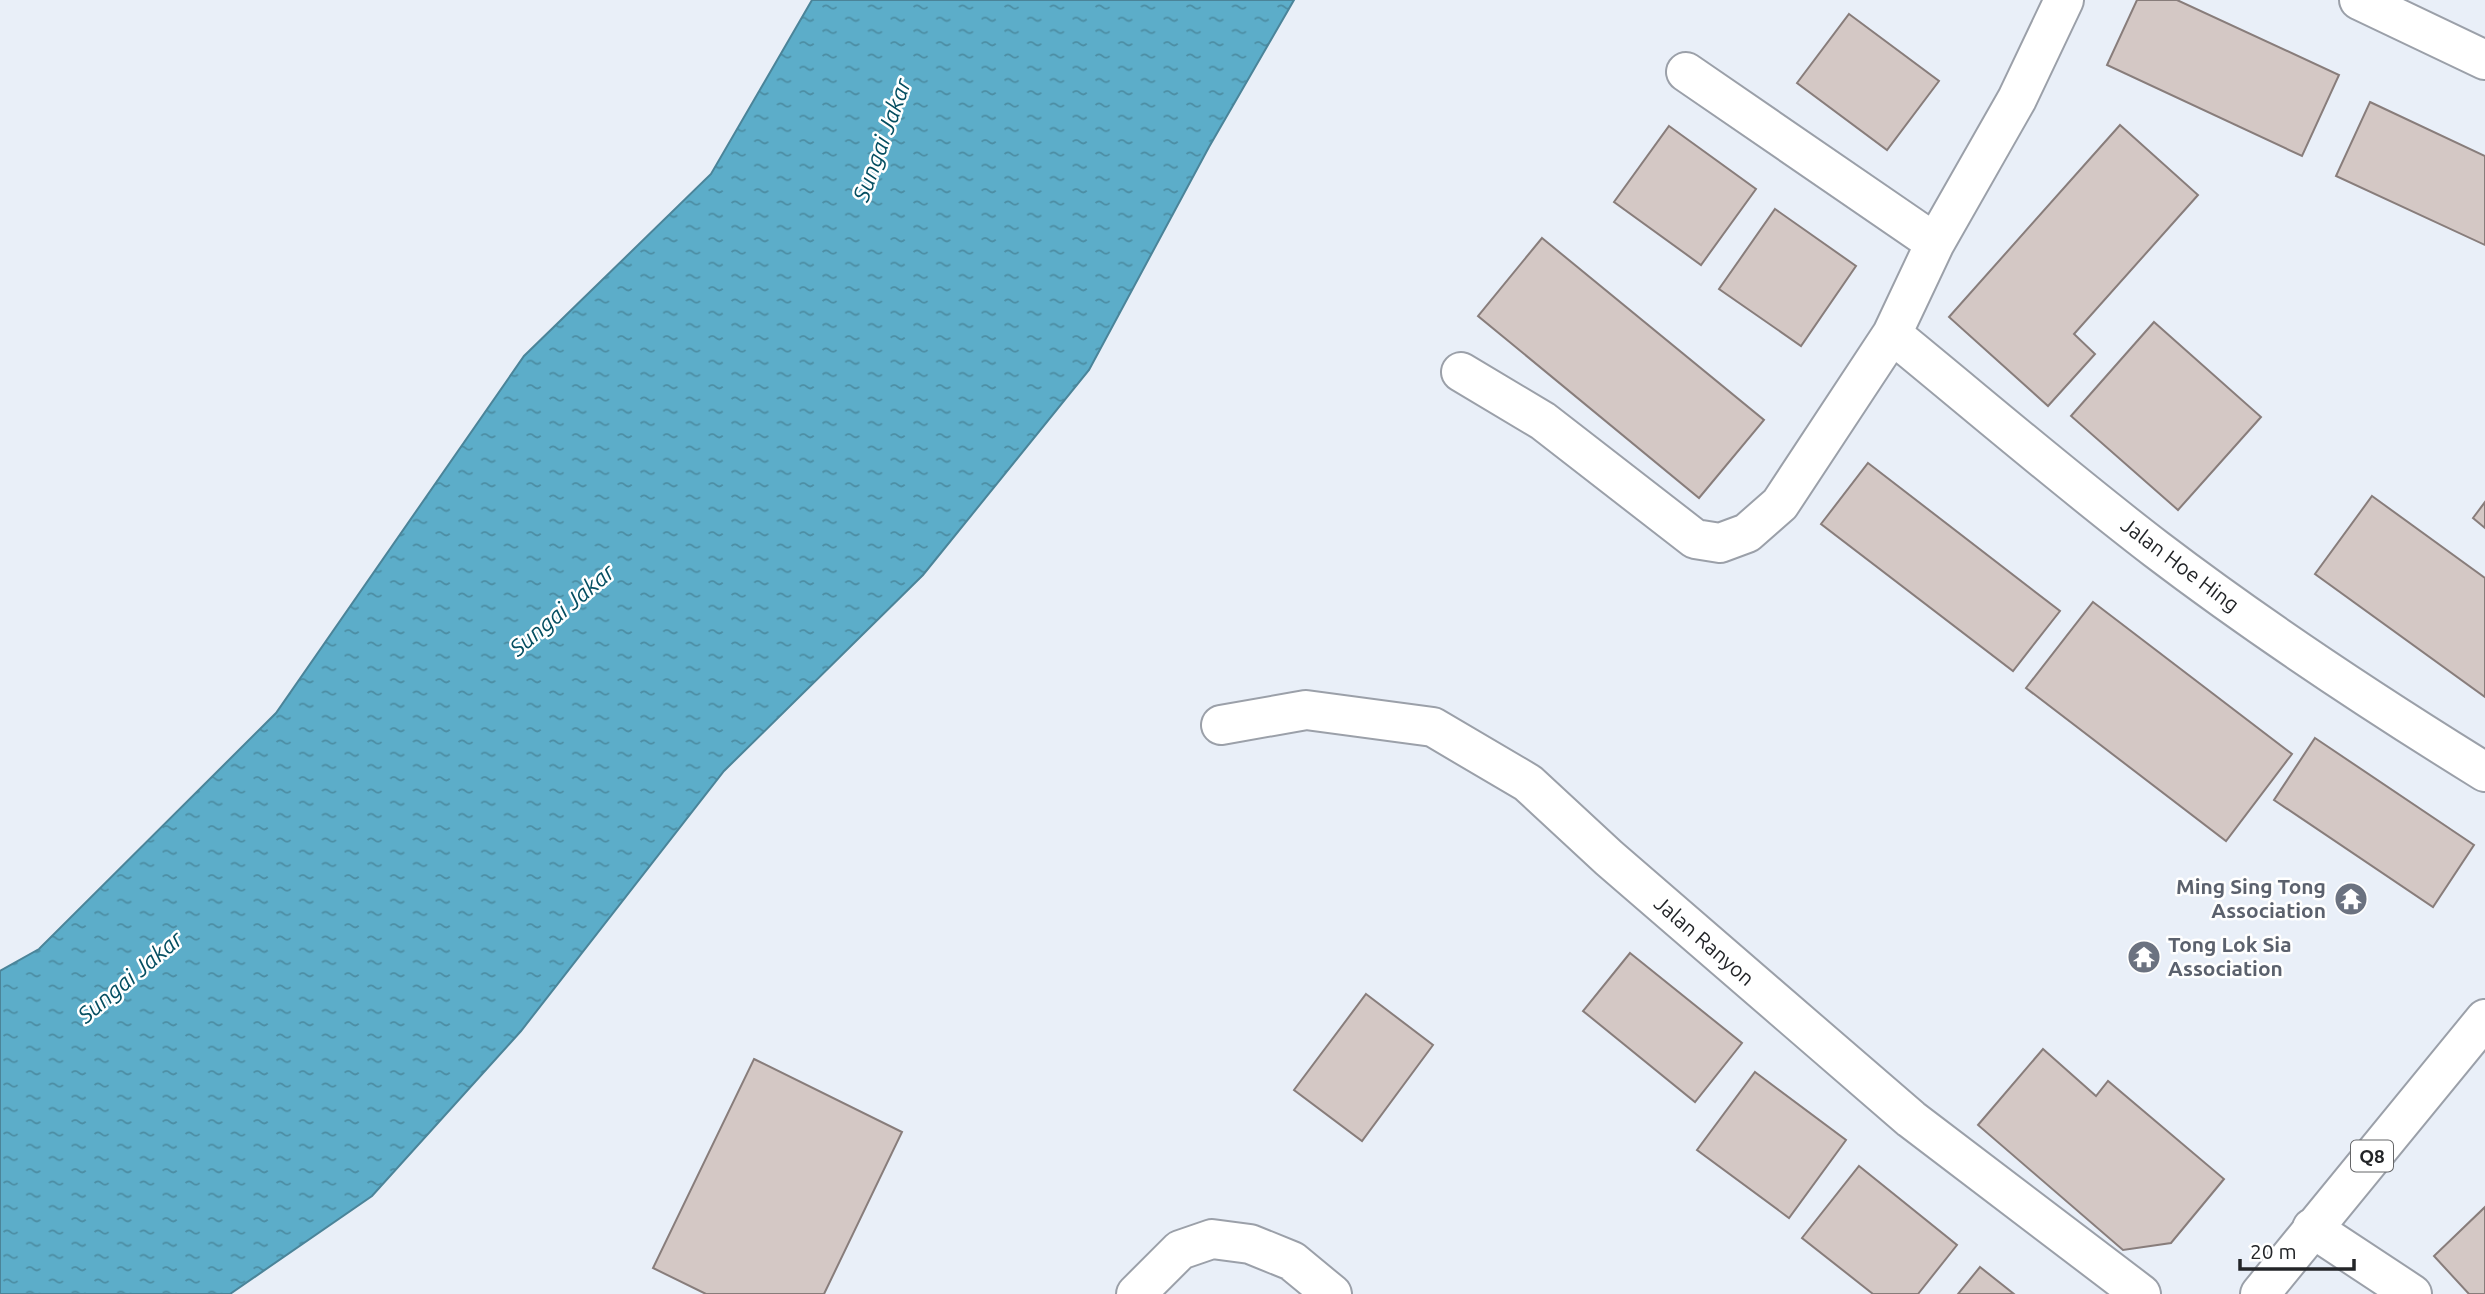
<svg xmlns="http://www.w3.org/2000/svg" width="2485" height="1294" font-family="Ubuntu,sans-serif">
	<style>
		.water { fill: url(#water-ripples); stroke: #4b8499; stroke-width: 2 }
		.building { fill: #d4c8c5; stroke: #887d7b; stroke-width: 2 }
		.lines { fill: none; stroke-linecap: round; stroke-linejoin: round }
		.minor-casing { stroke: #9ba0a9; stroke-width: 42 }
		.major-casing { stroke: #9ba0a9; stroke-width: 42 }
		.minor { stroke: #fff; stroke-width: 38 }
		.major { stroke: #fff; stroke-width: 38 }
		.labels { text-anchor: middle; stroke-width: 5; stroke-linejoin: round; paint-order: stroke }
		.shield { fill: #fff; stroke: #656668; stroke-width: 2 }
		.shield-label { font-size: 19px; font-weight: bold; fill: #232528 }
		.street-label { font-size: 21px; fill: #232528; stroke: #fff }
		.worship-label { font-size: 21px; font-weight: bold; fill: #5b616d; stroke: #fff; text-anchor: end }
		.water-label { font-size: 23px; font-style: italic; fill: #044e61; stroke: #fff }
	</style>
	<defs>
		<pattern id="water-ripples" width="26" height="14" patternUnits="userSpaceOnUse" patternTransform="scale(1.75)"><rect width="26" height="14" fill="#5cadc9"/><path d="M2 4q2-2 4 0t4 0M15 11q2-2 4 0t4 0" fill="none" stroke="#4c8da3"/></pattern>
	</defs>
	<rect width="100%" height="100%" fill="#e9eff8"/>
	<!-- water -->
	<path class="water" d="M 812,0 L 1294,0 L 1209,147 L 1089,370 L 923,575 L 724,771 L 521,1031 L 372,1196 L 230,1294 L 0,1294 L 0,971 L 39,949 L 276,713 L 524,356 L 711,174 Z"/>
	<!-- building -->
	<path class="building" d="M 2137,0 L 2177,0 L 2339,75 L 2302,156 L 2107,65 Z
		M 1849,14 L 1939,81 L 1887,150 L 1797,83 Z
		M 2370,102 L 2485,156 L 2485,245 L 2336,176 Z
		M 2120,125 L 2198,195 L 2074,334 L 2095,354 L 2048,406 L 1949,317 Z
		M 1669,126 L 1756,189 L 1701,265 L 1614,202 Z
		M 1775,209 L 1856,266 L 1801,346 L 1719,289 Z
		M 1542,238 L 1764,420 L 1699,498 L 1478,316 Z
		M 2154,322 L 2261,417 L 2178,510 L 2071,416 Z
		M 1868,463 L 2060,611 L 2013,671 L 1821,524 Z
		M 2372,496 L 2485,578 L 2485,697 L 2315,574 Z
		M 2485,502 L 2485,528 L 2473,518 Z
		M 2093,602 L 2292,754 L 2226,841 L 2026,688 Z
		M 2315,738 L 2474,845 L 2433,907 L 2274,800 Z
		M 1630,953 L 1742,1043 L 1695,1102 L 1583,1011 Z
		M 1366,994 L 1433,1045 L 1362,1141 L 1294,1090 Z
		M 2043,1049 L 2096,1096 L 2108,1081 L 2224,1179 L 2171,1243 L 2123,1250 L 1978,1125 Z
		M 754,1059 L 902,1132 L 824,1294 L 706,1294 L 653,1268 Z
		M 1755,1072 L 1846,1140 L 1789,1218 L 1697,1150 Z
		M 1859,1166 L 1957,1245 L 1918,1294 L 1873,1294 L 1802,1238 Z
		M 2485,1207 L 2485,1294 L 2469,1294 L 2434,1256 Z
		M 1980,1267 L 2014,1294 L 1958,1294 Z"/>
	<g class="lines">
		<defs>
			<path id="minor" d="M 2359,0 L 2485,60
				M 1686,72 L 1935,243
				M 1892,334 C 1980,406 2066,480 2156,549 C 2261,629 2372,702 2485,772
				M 1461,372 L 1543,421 L 1695,539 L 1720,543 L 1747,533 L 1780,504 L 1892,334 L 1935,243 L 2017,99 L 2064,0
				M 1221,725 L 1306,710 L 1433,727 L 1528,783 L 1609,858 L 1911,1119 L 2141,1294
				M 2312,1228 L 2412,1294
				M 1136,1294 L 1180,1250 L 1212,1239 L 1250,1244 L 1292,1261 L 1332,1294"/>
			<path id="major" d="M 2260,1294 L 2485,1019"/>
		</defs>
		<!-- minor casing -->
		<use href="#minor" class="minor-casing"/>
		<!-- major casing -->
		<use href="#major" class="major-casing"/>
		<!-- minor -->
		<use href="#minor" class="minor"/>
		<!-- major -->
		<use href="#major" class="major"/>
	</g>
	<!-- icons -->
	<defs>
		<symbol id="temple-disc" viewBox="-11 -11 22 22"><circle r="9.5" fill="#6b7280" stroke="#fff"/><path d="M0-6L5-2H3V0L6.5 2.5H4V6H1.5V3h-3V6H-4V2.5H-6.5L-3 0V-2H-5Z" fill="#fff"/></symbol>
	</defs>
	<g fill-rule="evenodd">
		<use href="#temple-disc" x="2332" y="880" width="38" height="38"/>
		<use href="#temple-disc" x="2125" y="938" width="38" height="38"/>
	</g>
	<g class="labels">
		<!-- shield labels -->
		<rect class="shield" x="2351" y="1140.5" width="42" height="31" rx="5"/>
		<g class="shield-label">
			<text x="2372" y="1163">Q8</text>
		</g>
		<!-- street labels -->
		<g class="street-label">
			<text transform="translate(2180 565) rotate(37)" y="7">Jalan Hoe Hing</text>
			<text transform="translate(1704 941) rotate(41)" y="7">Jalan Ranyon</text>
		</g>
		<!-- worship labels -->
		<g class="worship-label">
			<text x="2326" y="894">Ming Sing Tong<tspan x="2326" dy="24">Association</tspan></text>
			<text x="2168" y="952" text-anchor="start">Tong Lok Sia<tspan x="2168" dy="24">Association</tspan></text>
		</g>
		<!-- water labels -->
		<g class="water-label">
			<text transform="translate(882 140) rotate(-70)" y="8">Sungai Jakar</text>
			<text transform="translate(562 610) rotate(-40)" y="8">Sungai Jakar</text>
			<text transform="translate(130 977) rotate(-40)" y="8">Sungai Jakar</text>
		</g>
	</g>
	<!-- scale -->
	<path d="M2240 1259v10h114v-10" fill="none" stroke="#232528" stroke-width="3.5"/>
	<text x="2250" y="1259" font-size="21" fill="#232528" stroke="#ffffff" stroke-width="5" paint-order="stroke">20 m</text>
</svg>
